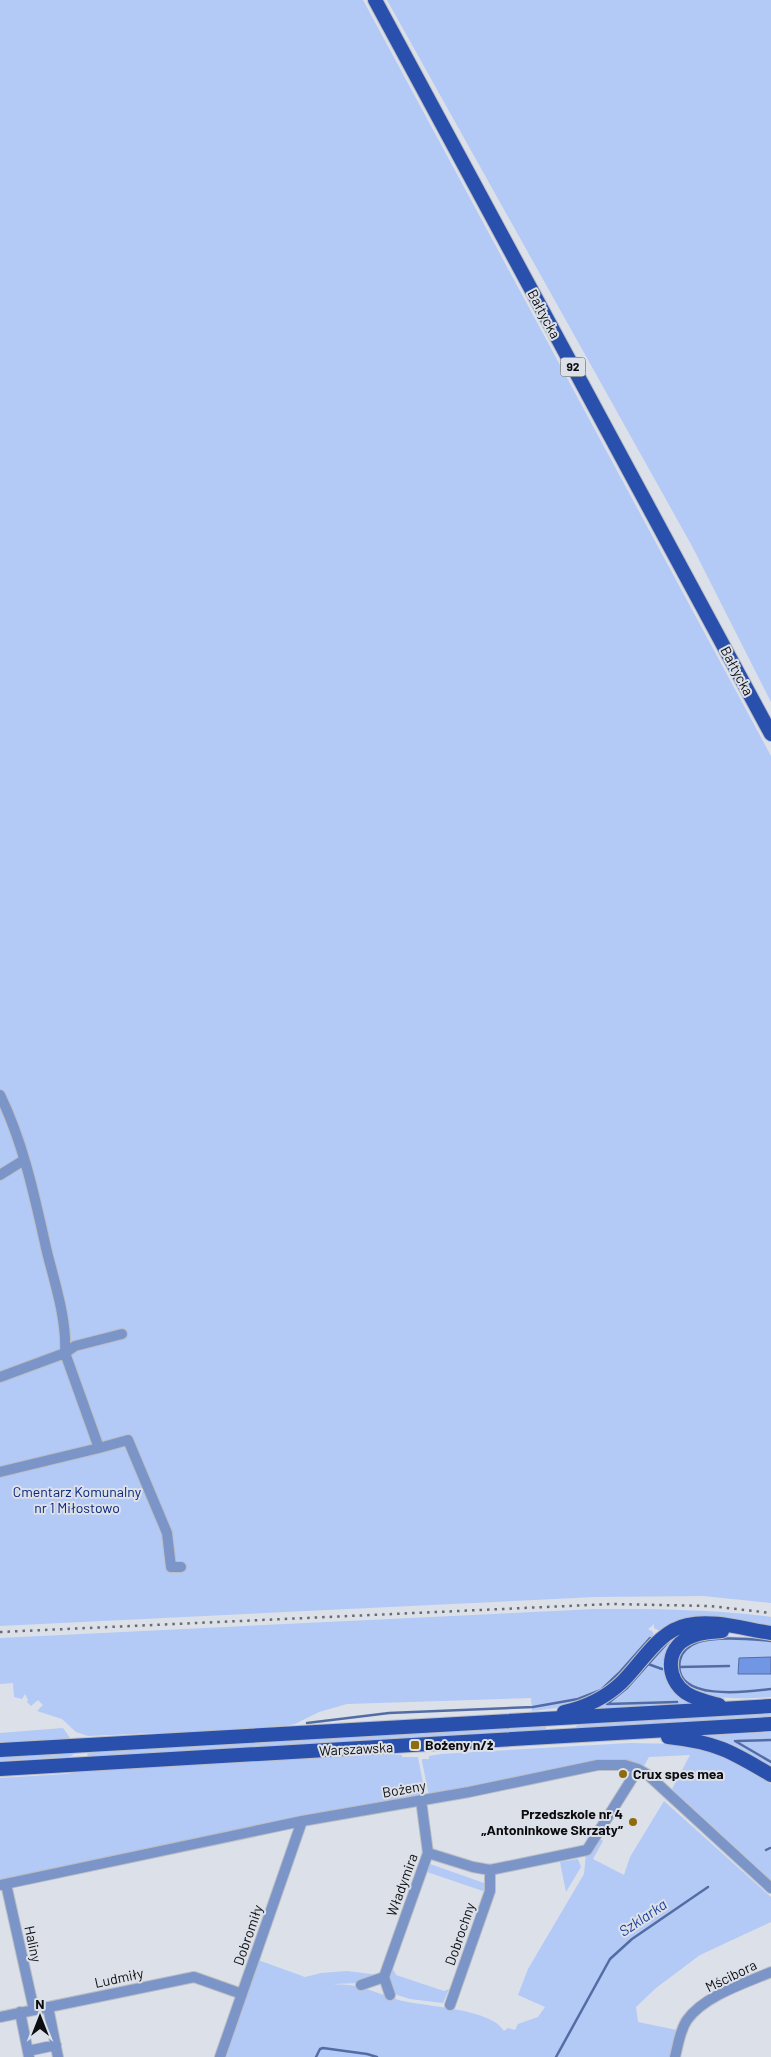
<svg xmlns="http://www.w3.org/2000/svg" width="771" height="2057" font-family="Barlow,sans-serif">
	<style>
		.green { fill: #b3c9f6 }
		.water { fill: #7196e4; stroke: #536da4 }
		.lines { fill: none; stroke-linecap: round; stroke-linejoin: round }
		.stream { stroke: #536da4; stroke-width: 2.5 }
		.minor-casing { stroke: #bbbec5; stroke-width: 12 }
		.major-casing { stroke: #bbbec5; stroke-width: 16 }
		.minor { stroke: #7c95c8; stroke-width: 10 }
		.major { stroke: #2a50ae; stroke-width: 14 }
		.rail { stroke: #696b70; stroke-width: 2.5; stroke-dasharray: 2.5 5; stroke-linecap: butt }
		.poi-dot { fill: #8f6b10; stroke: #dce0e8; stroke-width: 2 }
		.labels { text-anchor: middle; stroke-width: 4; stroke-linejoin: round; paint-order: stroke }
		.shield { fill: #dce0e8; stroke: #4a4c51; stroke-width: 1 }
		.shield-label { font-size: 12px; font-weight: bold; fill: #0c0d10 }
		.street-label { font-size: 14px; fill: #0c0d10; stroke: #dce0e8 }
		.park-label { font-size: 14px; fill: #08267f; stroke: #dce0e8 }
		.poi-label { font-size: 14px; font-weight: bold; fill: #0c0d10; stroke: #dce0e8; text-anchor: start }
		.water-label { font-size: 15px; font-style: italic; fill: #1d419b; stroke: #dce0e8 }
	</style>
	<rect width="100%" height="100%" fill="#dce0e8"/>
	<!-- green -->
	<path class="green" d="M 0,0 L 363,0 L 771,756 L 771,1603 L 703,1596 L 595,1597 L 0,1626 Z
		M 387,0 L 771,0 L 771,702 L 692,546 Z
		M 595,1609 C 654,1609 712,1609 771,1617 L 771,1628 L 660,1631 L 654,1628 L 654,1624 L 648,1629 L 653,1632 L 654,1638 L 604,1692 L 565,1707 L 532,1711 L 531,1698 L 347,1704 L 319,1712 L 295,1724 L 285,1726 L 217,1730 L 217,1734 L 183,1736 L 154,1733 L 88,1736 L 76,1732 L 62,1719 L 37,1711 L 43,1705 L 38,1700 L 31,1706 L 27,1702 L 28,1700 L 25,1694 L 22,1699 L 14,1697 L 13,1683 L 0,1684 L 0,1638 Z
		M 688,1628 L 667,1655 L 696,1703 L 591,1709 L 657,1649 Z
		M 722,1636 L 771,1638 L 771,1697 C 751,1698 701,1702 686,1686 C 682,1681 679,1674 676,1669 C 683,1637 694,1641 722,1636 Z
		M 771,1711 L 771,1719 L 577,1729 L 576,1727 L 578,1723 Z
		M 544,1725 L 546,1727 L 546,1731 L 88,1760 L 87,1749 Z
		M 63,1728 L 73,1742 L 0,1746 L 0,1733 Z
		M 771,1732 L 771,1770 L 700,1736 Z
		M 630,1743 C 655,1744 683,1742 706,1750 C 730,1757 750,1771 771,1784 L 771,1880 L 672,1789 L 690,1755 L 649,1757 L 644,1766 L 632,1763 L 429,1796 L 422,1761 L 422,1759 L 429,1759 L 429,1756 L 441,1754 Z
		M 74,1751 L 73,1755 L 69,1757 L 0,1761 L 0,1754 Z
		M 371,1753 L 402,1755 L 402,1757 L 418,1757 L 425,1794 L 0,1880 L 0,1778 L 66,1774 L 95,1768 Z
		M 664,1801 L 771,1897 L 771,1922 L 700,1955 L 656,1988 L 636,2007 L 638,2022 L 677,2030 L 669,2057 L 220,2057 L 258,1960 L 305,1977 L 321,1973 L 347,1971 L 379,1975 L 360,1983 L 332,1984 C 341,1985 350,1984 359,1987 C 372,1990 386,1996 399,2000 C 424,2007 491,2008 504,2031 L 508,2028 L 515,2030 L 518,2024 L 538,2017 L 545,2007 L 518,1995 L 528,1969 L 584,1874 L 586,1853 L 599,1838 L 603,1841 L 593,1859 L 624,1875 L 630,1857 Z
		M 578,1859 L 581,1867 L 566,1892 L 560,1862 Z
		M 430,1864 L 484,1883 L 485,1889 L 483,1891 L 427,1872 Z
		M 393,1969 L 396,1975 L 444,1991 L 449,1989 L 443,2003 L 410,1999 L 394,1994 L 389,1980 Z"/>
	<!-- water -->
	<path class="water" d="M 771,1657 L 771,1674 L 738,1674 L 739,1658 Z"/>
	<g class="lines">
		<!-- stream -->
		<path class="stream" d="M 669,1641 L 627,1688 L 607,1704 L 677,1702
			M 771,1641 C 752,1639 716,1636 698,1642 C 690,1645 682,1650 680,1660 C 671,1702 748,1692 771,1689
			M 648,1664 L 662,1669
			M 679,1667 L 729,1666
			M 307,1723 L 389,1713 L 533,1707 L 578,1699 L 601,1690 L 619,1673 L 650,1638
			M 735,1741 L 771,1762
			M 737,1741 L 771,1740
			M 766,1850 L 770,1848
			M 316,2057 L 320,2049 L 323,2048 L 367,2054 L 377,2057
			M 556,2057 L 610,1959 L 632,1939 L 708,1887"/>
		<defs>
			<path id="minor" d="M 0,1095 C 24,1144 35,1199 47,1252 C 55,1284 67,1320 65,1353 L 99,1448 L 0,1472
				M 0,1175 L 24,1160
				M 0,1377 L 65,1353 L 75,1346 L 122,1334
				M 99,1448 L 128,1440 L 167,1533 L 171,1567 L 181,1567
				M 428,1853 L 473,1867 L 490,1870 L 587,1850 L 638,1769
				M 6,1884 L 34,2010
				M 0,1885 L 302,1821 L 469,1792 L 598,1765 L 625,1765 L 638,1769 L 648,1775 L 771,1888
				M 384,1977 L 428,1853 L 421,1800
				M 361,1985 L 384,1977 L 390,1995
				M 450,2005 L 490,1891 L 490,1870
				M 48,2007 L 58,2057
				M 20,2012 L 29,2057
				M 0,2017 L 194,1977 L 242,1994
				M 28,2051 L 56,2045
				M 220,2057 L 302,1821
				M 675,2057 C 678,2045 680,2030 687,2020 C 704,1996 745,1983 771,1972"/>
			<path id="major" d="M 375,0 L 771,734
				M 719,1705 C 708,1702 695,1699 686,1693 C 666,1679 665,1649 688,1638 C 698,1632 711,1632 722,1631
				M 564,1712 C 586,1707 605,1698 621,1683 C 642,1663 658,1631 687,1625 C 714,1619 744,1629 771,1633
				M 668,1737 C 715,1742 731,1751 771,1775
				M 0,1750 L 771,1706
				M 0,1769 L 771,1724"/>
		</defs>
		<!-- minor casing -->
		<use href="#minor" class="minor-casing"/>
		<!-- major casing -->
		<use href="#major" class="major-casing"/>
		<!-- minor -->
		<use href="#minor" class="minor"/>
		<!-- major -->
		<use href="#major" class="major"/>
		<!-- rail -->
		<path class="rail" d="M 0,1632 L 611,1604 L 710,1606 L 771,1613"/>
	</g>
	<!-- markers -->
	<g class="poi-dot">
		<rect x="410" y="1740" width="10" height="10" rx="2.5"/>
		<circle cx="623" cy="1774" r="5"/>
		<circle cx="633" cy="1822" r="5"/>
	</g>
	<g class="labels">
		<!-- shield labels -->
		<rect class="shield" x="560.5" y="357.5" width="25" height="19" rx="4"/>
		<g class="shield-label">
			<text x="573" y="371">92</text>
		</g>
		<!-- street labels -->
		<g class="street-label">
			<text transform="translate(544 314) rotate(62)" y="5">Bałtycka</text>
			<text transform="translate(737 671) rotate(62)" y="5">Bałtycka</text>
			<text transform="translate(356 1749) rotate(-3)" y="5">Warszawska</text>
			<text transform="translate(404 1789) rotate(-10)" y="5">Bożeny</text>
			<text transform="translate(402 1885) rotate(-70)" y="5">Władymira</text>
			<text transform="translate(460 1934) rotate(-71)" y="5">Dobrochny</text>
			<text transform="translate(248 1935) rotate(-71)" y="5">Dobromiły</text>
			<text transform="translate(33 1944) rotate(78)" y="5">Haliny</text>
			<text transform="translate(731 1976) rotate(-26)" y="5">Mścibora</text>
			<text transform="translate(119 1978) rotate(-12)" y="5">Ludmiły</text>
		</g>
		<!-- park labels -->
		<g class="park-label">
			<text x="77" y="1497">Cmentarz Komunalny<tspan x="77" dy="16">nr 1 Miłostowo</tspan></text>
		</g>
		<!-- poi labels -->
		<g class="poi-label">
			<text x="425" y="1750">Bożeny n/ż</text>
			<text x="633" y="1779">Crux spes mea</text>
			<text x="623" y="1819" text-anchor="end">Przedszkole nr 4<tspan x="623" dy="16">„Antoninkowe Skrzaty”</tspan></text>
		</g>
		<!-- water labels -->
		<g class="water-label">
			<text transform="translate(643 1918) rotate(-34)" y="5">Szklarka</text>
		</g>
	</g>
	<!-- north arrow -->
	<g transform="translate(40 2017)" stroke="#dce0e8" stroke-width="4" paint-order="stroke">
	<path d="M0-4L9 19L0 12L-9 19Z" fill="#0c0d10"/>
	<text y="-8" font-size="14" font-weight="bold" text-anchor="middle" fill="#0c0d10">N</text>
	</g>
</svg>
